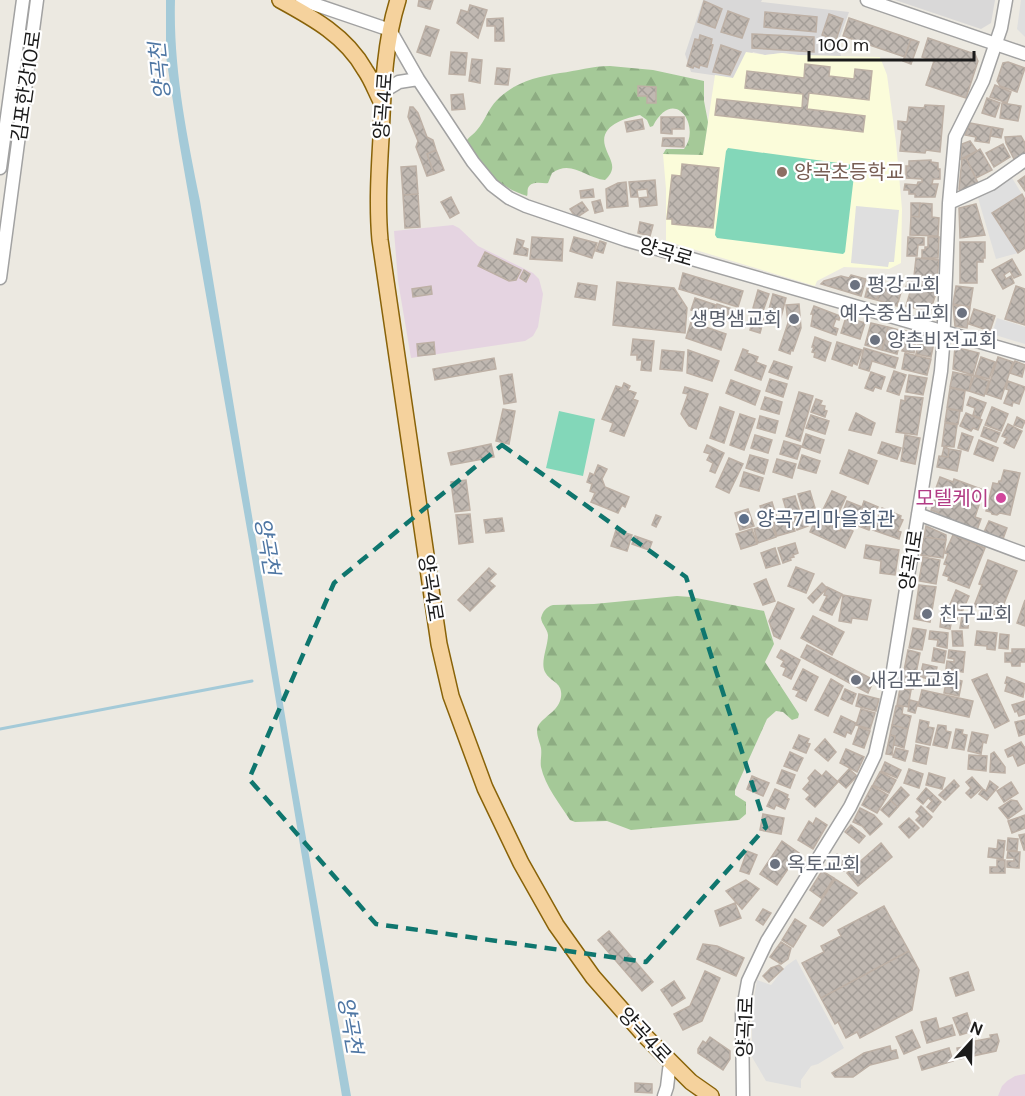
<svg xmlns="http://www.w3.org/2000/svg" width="1025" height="1096" font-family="'DM Sans','Noto Sans KR',sans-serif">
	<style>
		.residential { fill: #d9d8d8 }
		.industrial { fill: #e5d4e1 }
		.education { fill: #fbfcda }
		.forest { fill: url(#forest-firs) }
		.pitch { fill: #83d7b9 }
		.parking { fill: #dfdfdf }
		.water { fill: #a4cad8 }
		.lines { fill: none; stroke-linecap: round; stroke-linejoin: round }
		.stream { stroke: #a4cad8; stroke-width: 3 }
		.building { fill: url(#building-cross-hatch); stroke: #bdb0a5; stroke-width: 1.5 }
		.minor-casing { stroke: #a2a2a2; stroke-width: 15 }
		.major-casing { stroke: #896309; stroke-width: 18 }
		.minor { stroke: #fff; stroke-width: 12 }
		.major { stroke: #f5d29d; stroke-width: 15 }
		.marked { fill: none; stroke: #0f766e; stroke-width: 4.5; stroke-dasharray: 12 8; stroke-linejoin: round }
		.education-dot { fill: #8d6e63; stroke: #fff; stroke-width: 2 }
		.worship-dot { fill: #6b7280; stroke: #fff; stroke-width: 2 }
		.hotel-dot { fill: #d1479c; stroke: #fff; stroke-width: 2 }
		.service-dot { fill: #5c6f8a; stroke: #fff; stroke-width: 2 }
		.labels { text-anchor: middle; stroke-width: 4.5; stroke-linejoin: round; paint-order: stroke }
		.street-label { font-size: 20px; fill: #1b1b1b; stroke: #fff }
		.education-label { font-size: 20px; fill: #785e54; stroke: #fff; text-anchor: start }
		.worship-label { font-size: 20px; fill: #5b616d; stroke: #fff; text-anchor: start }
		.hotel-label { font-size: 20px; fill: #b23c85; stroke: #fff; text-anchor: end }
		.service-label { font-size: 20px; fill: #4e5e75; stroke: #fff; text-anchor: start }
		.water-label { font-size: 21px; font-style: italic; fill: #4f77a4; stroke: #fff }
	</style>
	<defs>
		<pattern id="forest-firs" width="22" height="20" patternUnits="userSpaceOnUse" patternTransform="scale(1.5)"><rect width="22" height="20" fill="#a5c998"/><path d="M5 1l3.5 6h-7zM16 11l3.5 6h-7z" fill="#8dac82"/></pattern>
		<pattern id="building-cross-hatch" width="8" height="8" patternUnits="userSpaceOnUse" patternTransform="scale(1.5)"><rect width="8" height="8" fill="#c0b8b1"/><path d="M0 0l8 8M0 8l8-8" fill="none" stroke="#a49e98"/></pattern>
	</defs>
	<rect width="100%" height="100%" fill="#ece9e1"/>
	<!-- residential -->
	<path class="residential" d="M 703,0 L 762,0 L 761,2 L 849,12 L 838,42 L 841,56 L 798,55 L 782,53 L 765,55 L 753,52 L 733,78 L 691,72 L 685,54 Z
		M 895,0 L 995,0 L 991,23 L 981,29 Z"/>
	<!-- industrial -->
	<path class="industrial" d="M 453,225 L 459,228 L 478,246 L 533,273 L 539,279 L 543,294 L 538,327 L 533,336 L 525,341 L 411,358 L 398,281 L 394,231 Z
		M 1025,1074 L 1025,1096 L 998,1096 L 1002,1086 L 1007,1081 L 1015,1076 Z"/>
	<!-- education -->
	<path class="education" d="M 746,52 L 765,55 L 782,53 L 798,55 L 880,57 L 887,75 L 896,142 L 902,209 L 901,263 L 889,269 L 844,267 L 817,281 L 815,286 L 666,241 L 666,189 L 663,154 L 703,155 L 715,75 L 733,78 Z"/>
	<!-- forest -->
	<path class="forest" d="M 610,66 L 653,70 L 704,81 L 704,101 L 708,122 L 703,155 L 663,154 L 666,149 L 684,149 C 702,126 674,85 653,126 L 650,127 L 647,120 L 640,115 C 626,118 599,125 605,146 C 609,160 619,167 605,180 C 586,178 571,159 552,173 L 548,183 C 543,184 532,180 528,188 C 527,191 528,194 527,196 C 504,189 489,175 475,156 C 471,151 467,147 467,140 C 470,136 474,134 477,130 C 485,121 488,109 497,100 C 515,82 536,77 560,73 C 577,71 592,66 610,66 Z
		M 677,596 L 691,597 L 764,611 L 774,644 L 765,662 L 799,714 L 798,718 L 792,720 L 783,712 L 776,711 L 767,719 L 735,790 L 735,795 L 746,802 L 746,814 L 739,820 L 631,830 L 607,821 L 575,822 L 570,820 C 560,804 545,786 541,767 C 540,761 542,755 541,748 C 540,742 535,733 538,726 C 544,716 559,711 561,697 C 563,682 551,683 545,672 C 540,662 548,646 548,635 C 547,628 542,625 541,618 C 543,611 546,607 553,605 L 594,604 Z"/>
	<!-- pitch -->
	<path class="pitch" d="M 728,148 L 853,165 L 855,167 L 845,252 L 843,254 L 717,238 L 715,235 L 726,151 Z
		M 559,411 L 595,419 L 583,476 L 546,468 Z"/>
	<!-- parking -->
	<path class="parking" d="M 1021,0 L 1025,0 L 1025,37 L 1017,29 Z
		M 1012,178 L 1022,194 L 992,214 L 1018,253 L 996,259 L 978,198 Z
		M 856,206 L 899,210 L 894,262 L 889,262 L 888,267 L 851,263 Z
		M 997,318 L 1025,327 L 1025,344 L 992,334 Z
		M 796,959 L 844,1048 L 818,1064 L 811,1066 L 801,1080 L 801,1088 L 766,1081 L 752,1057 L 752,1011 L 757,980 L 771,985 L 786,966 Z"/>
	<!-- water -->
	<path class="water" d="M 166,0 L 175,0 C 173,68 187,136 200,201 L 290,746 L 351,1096 L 342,1096 L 251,552 L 179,141 L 166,56 Z"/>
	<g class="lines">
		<!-- stream -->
		<path class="stream" d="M 0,729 L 252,681"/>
	</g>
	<!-- building -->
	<path class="building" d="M 419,0 L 433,0 L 430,9 L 418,6 Z
		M 704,1 L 722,9 L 715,28 L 698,22 Z
		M 470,5 L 487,10 L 478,38 L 457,23 L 461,10 L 468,12 Z
		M 728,11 L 749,19 L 742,38 L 721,32 Z
		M 765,12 L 817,17 L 816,32 L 764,27 Z
		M 829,14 L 843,19 L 836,40 L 822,35 Z
		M 503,18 L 504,41 L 495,41 L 495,26 L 487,26 L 487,19 Z
		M 849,18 L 911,39 L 905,57 L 843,36 Z
		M 426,26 L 439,30 L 430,56 L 417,52 Z
		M 752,34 L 814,37 L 814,52 L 752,48 Z
		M 700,35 L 712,39 L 711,44 L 713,45 L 707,67 L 700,65 L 699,68 L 694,66 L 693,68 L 687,66 L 695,39 L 699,40 Z
		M 928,38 L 975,54 L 978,61 L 966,98 L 926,85 L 934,61 L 922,57 Z
		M 911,39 L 919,42 L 911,64 L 903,61 Z
		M 721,45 L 741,52 L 730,75 L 713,72 Z
		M 451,52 L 467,53 L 465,75 L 449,74 Z
		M 472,59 L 482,60 L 480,83 L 469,81 Z
		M 1008,62 L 1025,68 L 1017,92 L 1000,86 L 997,81 L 1003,63 Z
		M 805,64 L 830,67 L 829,76 L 854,79 L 855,69 L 872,71 L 869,100 L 809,93 L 807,109 L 865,116 L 863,132 L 715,115 L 717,99 L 802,108 L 803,94 L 745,88 L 747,71 L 804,78 Z
		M 497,68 L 510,69 L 508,85 L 495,84 Z
		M 995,85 L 1011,92 L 1007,103 L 990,97 Z
		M 638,86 L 656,87 L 656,103 L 647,103 L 647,96 L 638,96 Z
		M 463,94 L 465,109 L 452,110 L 451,95 Z
		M 987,98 L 1000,103 L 995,117 L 982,113 Z
		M 1002,103 L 1021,106 L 1018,121 L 1000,118 Z
		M 925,105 L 944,106 L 940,152 L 926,150 L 925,153 L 900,151 L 902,130 L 898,129 L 898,121 L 907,122 L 909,107 L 924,108 Z
		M 410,107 L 413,107 L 418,113 L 427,137 L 433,140 L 436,150 L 427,154 L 434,174 L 427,176 L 416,147 L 418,141 L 408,117 Z
		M 661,117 L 684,117 L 684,129 L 672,129 L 672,134 L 661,133 Z
		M 642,119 L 644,129 L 627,132 L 625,122 Z
		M 970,123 L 992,127 L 989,143 L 975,141 L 976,137 L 965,135 Z
		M 992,127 L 1003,129 L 1001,138 L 990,136 Z
		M 1021,136 L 1025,143 L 1025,154 L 1014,159 L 1006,143 L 1005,137 Z
		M 663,138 L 684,138 L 684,147 L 662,146 Z
		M 970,141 L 977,151 L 961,159 L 962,144 Z
		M 1003,144 L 1010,157 L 994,167 L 986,153 Z
		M 980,149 L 992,170 L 976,178 L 966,158 Z
		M 436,150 L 444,170 L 434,174 L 427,154 Z
		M 966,158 L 978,183 L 961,192 L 959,189 L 962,159 Z
		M 931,160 L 931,162 L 938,163 L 938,169 L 940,169 L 940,179 L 933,179 L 932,184 L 938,184 L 935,197 L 915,197 L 915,194 L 909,194 L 909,190 L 904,190 L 905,184 L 917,185 L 918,182 L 922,182 L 922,179 L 906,178 L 906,166 L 909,166 L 909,161 Z
		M 682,164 L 719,168 L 713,228 L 672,224 L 672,219 L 667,219 L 672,175 L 681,176 Z
		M 416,166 L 418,194 L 403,195 L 401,167 Z
		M 1025,176 L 1025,191 L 1018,181 Z
		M 655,180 L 657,205 L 640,207 L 639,198 L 648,197 L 647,189 L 637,190 L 638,197 L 631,197 L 629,182 Z
		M 626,182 L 628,206 L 607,208 L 606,189 L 618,183 Z
		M 593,189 L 594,197 L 581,198 L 580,191 Z
		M 418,194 L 420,227 L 405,228 L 403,195 Z
		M 1022,194 L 1025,200 L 1025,248 L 1018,253 L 992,213 Z
		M 451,197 L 459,213 L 450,218 L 441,202 Z
		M 600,200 L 603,211 L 595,213 L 592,202 Z
		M 582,202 L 588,210 L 576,218 L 570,209 Z
		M 911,203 L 920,203 L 919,217 L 911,216 Z
		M 920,203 L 932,204 L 932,217 L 939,218 L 938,236 L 910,235 L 911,216 L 919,217 Z
		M 976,204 L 985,235 L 960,238 L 959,208 Z
		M 640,222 L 653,225 L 650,236 L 638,233 Z
		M 532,237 L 563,239 L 562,261 L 530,259 Z
		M 574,237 L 597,243 L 592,258 L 570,251 Z
		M 908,237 L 924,238 L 924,245 L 918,245 L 917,256 L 907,256 Z
		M 928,237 L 939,237 L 938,258 L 922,258 L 922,250 L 925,250 L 925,247 L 928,247 Z
		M 517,239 L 524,241 L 522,247 L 528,249 L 527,256 L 514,254 Z
		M 600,241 L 606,243 L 603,253 L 596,251 Z
		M 960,242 L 985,242 L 985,258 L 983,258 L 983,262 L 977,262 L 977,283 L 960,283 Z
		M 485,252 L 521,270 L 516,280 L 509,281 L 478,266 Z
		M 916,258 L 939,260 L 937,278 L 914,276 Z
		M 1012,259 L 1021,275 L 1014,278 L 1010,271 L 1004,275 L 1006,279 L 1011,276 L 1014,283 L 1003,289 L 992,270 Z
		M 524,270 L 530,274 L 526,282 L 520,278 Z
		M 683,273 L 743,291 L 738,307 L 679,289 Z
		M 851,275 L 866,279 L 861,296 L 821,284 L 824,281 L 841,276 L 849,278 Z
		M 909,278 L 928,282 L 935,286 L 937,290 L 930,312 L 906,306 L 911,289 L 906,287 Z
		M 869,281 L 882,284 L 877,300 L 865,297 Z
		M 617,282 L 674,288 L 687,308 L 685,333 L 613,325 Z
		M 578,283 L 597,286 L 595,300 L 575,297 Z
		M 882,284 L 902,289 L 897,306 L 877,300 Z
		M 431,286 L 432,294 L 413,297 L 412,289 Z
		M 956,286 L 973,288 L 970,307 L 953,304 Z
		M 1016,286 L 1025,289 L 1025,325 L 1005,319 Z
		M 758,290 L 769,294 L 763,311 L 753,308 Z
		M 773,294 L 786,298 L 780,321 L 767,317 Z
		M 695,298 L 716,305 L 712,316 L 691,310 Z
		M 717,304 L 735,310 L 731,322 L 713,316 Z
		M 799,304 L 801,328 L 793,351 L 791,350 L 790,354 L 779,350 L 788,323 L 786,305 Z
		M 953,305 L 970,308 L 967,328 L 955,326 Z
		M 814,306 L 840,316 L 839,320 L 836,319 L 833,327 L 838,329 L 836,335 L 811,326 L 813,314 L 811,314 Z
		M 974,309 L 995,316 L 990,331 L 969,324 Z
		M 751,316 L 764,319 L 760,333 L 750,330 L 751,327 L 748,326 Z
		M 846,317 L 865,323 L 860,339 L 841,333 Z
		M 691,322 L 726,334 L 721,350 L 686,338 Z
		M 871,323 L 888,327 L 882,350 L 865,345 Z
		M 888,327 L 903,331 L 897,354 L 882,350 Z
		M 906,331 L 918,333 L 914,353 L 902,351 Z
		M 920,334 L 935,337 L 931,357 L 916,354 Z
		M 815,337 L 831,343 L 825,361 L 814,357 L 815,353 L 812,352 L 814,347 L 812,347 Z
		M 633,339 L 654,341 L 651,371 L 641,370 L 642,360 L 637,360 L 637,355 L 631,355 Z
		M 434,342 L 435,354 L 418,356 L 417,344 Z
		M 837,342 L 862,350 L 857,365 L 853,363 L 852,366 L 832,359 Z
		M 955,347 L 979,353 L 973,375 L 953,369 Z
		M 864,348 L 898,358 L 895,368 L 872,361 L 869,371 L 859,368 Z
		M 743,349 L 748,351 L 747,353 L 758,357 L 756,362 L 766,366 L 761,380 L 735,370 Z
		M 662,350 L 684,352 L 682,371 L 660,369 Z
		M 688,350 L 719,361 L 712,381 L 687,373 Z
		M 905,353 L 931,359 L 927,375 L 902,369 Z
		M 981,357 L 995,362 L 989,379 L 975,375 Z
		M 998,357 L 1013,362 L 1001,399 L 986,394 Z
		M 494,358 L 496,369 L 435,380 L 433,369 Z
		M 774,361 L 792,367 L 788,379 L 769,372 Z
		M 1015,361 L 1025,365 L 1022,377 L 1010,373 Z
		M 894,371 L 906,375 L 899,395 L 887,391 Z
		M 871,372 L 885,377 L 881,389 L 875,387 L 873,391 L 865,388 Z
		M 953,372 L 972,376 L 969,391 L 950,387 Z
		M 512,374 L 516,402 L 504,404 L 500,376 Z
		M 909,375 L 927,378 L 923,395 L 906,392 Z
		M 974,376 L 989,381 L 984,396 L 969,391 Z
		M 770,379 L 787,384 L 783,397 L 766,391 Z
		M 731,380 L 760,391 L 755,405 L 726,393 Z
		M 1008,381 L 1025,387 L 1019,404 L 1013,402 L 1012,406 L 1004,403 L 1009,390 L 1006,389 Z
		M 624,383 L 630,386 L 628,390 L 636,393 L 633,399 L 638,401 L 624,436 L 610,431 L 613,423 L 602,419 L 616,386 L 622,388 Z
		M 685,387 L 708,394 L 696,429 L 689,426 L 681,414 L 688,394 L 683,393 Z
		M 950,388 L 965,391 L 962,411 L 947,408 Z
		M 799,392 L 813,396 L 800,441 L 786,436 Z
		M 905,396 L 923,398 L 917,435 L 896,432 L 901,400 L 905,401 Z
		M 765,397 L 782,402 L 779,414 L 761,409 Z
		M 970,397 L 986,403 L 980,418 L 973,415 L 975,408 L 967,405 Z
		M 816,399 L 822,401 L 820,405 L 825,406 L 824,410 L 827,411 L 825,417 L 811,412 Z
		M 720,407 L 734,412 L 724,443 L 710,438 Z
		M 992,407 L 1008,414 L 1001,431 L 985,425 Z
		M 503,409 L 515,411 L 509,444 L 496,441 Z
		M 947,409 L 960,411 L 958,424 L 945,422 Z
		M 856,413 L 875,423 L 871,435 L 849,430 Z
		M 966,413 L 982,420 L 978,430 L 973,428 L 971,431 L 960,426 Z
		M 740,414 L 755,419 L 744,450 L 730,445 Z
		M 811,415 L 829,421 L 825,434 L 806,428 Z
		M 760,416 L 778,421 L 775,433 L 757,428 Z
		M 1017,417 L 1025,421 L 1022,428 L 1014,425 Z
		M 945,423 L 957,425 L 954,447 L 942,446 Z
		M 1008,424 L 1022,431 L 1014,448 L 1004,443 L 1007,438 L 1002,436 Z
		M 984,427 L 1000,433 L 996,442 L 981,436 Z
		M 962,433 L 973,437 L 968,451 L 958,448 Z
		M 806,434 L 824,440 L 820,453 L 802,447 Z
		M 755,435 L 772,440 L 768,453 L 751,448 Z
		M 905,435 L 920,438 L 915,464 L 901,461 Z
		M 979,440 L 998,448 L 993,461 L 974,454 Z
		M 784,441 L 801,446 L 797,459 L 780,454 Z
		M 882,442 L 901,448 L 897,459 L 878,453 Z
		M 491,444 L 494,457 L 451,465 L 448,453 Z
		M 707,445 L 724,453 L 715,473 L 710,471 L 713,463 L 707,460 L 710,454 L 704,452 Z
		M 944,447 L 949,449 L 948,457 L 942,456 Z
		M 949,449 L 961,451 L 957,471 L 937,467 L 939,456 L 948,457 Z
		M 849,450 L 877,461 L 868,484 L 840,473 Z
		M 750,455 L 768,460 L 764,474 L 746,468 Z
		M 802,455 L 820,461 L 816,473 L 798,468 Z
		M 729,458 L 743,464 L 729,493 L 716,487 Z
		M 777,459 L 796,464 L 792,478 L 773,472 Z
		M 598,465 L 607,469 L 602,479 L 605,487 L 629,497 L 625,507 L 622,505 L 618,513 L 591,502 L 595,493 L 590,491 L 592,484 L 587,482 L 590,473 L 594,475 Z
		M 1004,470 L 1020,473 L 1010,515 L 1000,513 L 997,515 L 992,514 L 991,512 L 986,511 L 993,483 L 998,484 L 999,481 L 1001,481 Z
		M 744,472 L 763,478 L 759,491 L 740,486 Z
		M 940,477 L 953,482 L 954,479 L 981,489 L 976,504 L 979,505 L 975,517 L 981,519 L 977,530 L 938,516 L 939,513 L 931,510 L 939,489 L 936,488 Z
		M 466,480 L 470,510 L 455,512 L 451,482 Z
		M 810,491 L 815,508 L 803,511 L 798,494 Z
		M 832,491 L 846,497 L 832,527 L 840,531 L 843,526 L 853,531 L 845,548 L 810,532 L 815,521 L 817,522 Z
		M 795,496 L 800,512 L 788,516 L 783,499 Z
		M 847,501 L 862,507 L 864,501 L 878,507 L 869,530 L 840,519 Z
		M 772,502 L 777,518 L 765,522 L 760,506 Z
		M 882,508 L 901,516 L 900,519 L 903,520 L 898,531 L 901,532 L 899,539 L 873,530 Z
		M 748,509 L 754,526 L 740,530 L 735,513 Z
		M 808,512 L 811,520 L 806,521 L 808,526 L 797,530 L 793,518 Z
		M 470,514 L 473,542 L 459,544 L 456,515 Z
		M 656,515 L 661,517 L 656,527 L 652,525 Z
		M 502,518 L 504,531 L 486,533 L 484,520 Z
		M 791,518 L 795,531 L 777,536 L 773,523 Z
		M 989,521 L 1007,528 L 1003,539 L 984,532 Z
		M 771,523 L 776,537 L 758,543 L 754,529 Z
		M 926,526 L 946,535 L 946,540 L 924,537 Z
		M 752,529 L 757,544 L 741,549 L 736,534 Z
		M 616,530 L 632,535 L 627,551 L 611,546 Z
		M 953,535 L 985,548 L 969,588 L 948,580 L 949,577 L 943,575 L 947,565 L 944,564 L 948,554 L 945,553 Z
		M 635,536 L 652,542 L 649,550 L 632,544 Z
		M 924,537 L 946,540 L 943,558 L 921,555 Z
		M 795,543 L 798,553 L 793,555 L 794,557 L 790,558 L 791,560 L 783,563 L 778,548 Z
		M 866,545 L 899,550 L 895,575 L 880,573 L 881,561 L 864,558 Z
		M 775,548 L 780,564 L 766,568 L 761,553 Z
		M 923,557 L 940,560 L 936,584 L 919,581 Z
		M 988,560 L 1017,571 L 999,616 L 974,606 L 982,585 L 979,584 Z
		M 796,567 L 814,574 L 806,593 L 788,586 Z
		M 489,568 L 496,574 L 489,581 L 495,586 L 470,611 L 458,600 Z
		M 766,579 L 775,601 L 763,605 L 754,584 Z
		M 822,583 L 827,588 L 813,603 L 808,598 Z
		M 919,585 L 936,587 L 930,622 L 914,619 Z
		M 827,587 L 842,594 L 832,615 L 820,610 L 827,596 L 824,595 Z
		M 956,590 L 969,596 L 962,612 L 949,607 Z
		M 843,595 L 871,600 L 867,620 L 852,618 L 851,623 L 839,621 Z
		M 1025,600 L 1025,626 L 1017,623 Z
		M 778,602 L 794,609 L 780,639 L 774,636 L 769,621 Z
		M 942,611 L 958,614 L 957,620 L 952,619 L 950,629 L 940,627 Z
		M 813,616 L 844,632 L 832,655 L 801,638 Z
		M 962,616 L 969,617 L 968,628 L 960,628 Z
		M 913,628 L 926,630 L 922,650 L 909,648 Z
		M 930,631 L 948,633 L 947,648 L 937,646 L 938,640 L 929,639 Z
		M 952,631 L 962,631 L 963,646 L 953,646 Z
		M 977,631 L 997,633 L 995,650 L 987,649 L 987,646 L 975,645 Z
		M 1000,634 L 1009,635 L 1008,649 L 999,648 Z
		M 807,645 L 874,680 L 868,693 L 801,657 Z
		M 934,648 L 946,651 L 944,663 L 932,661 Z
		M 1012,649 L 1025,649 L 1025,662 L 1020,662 L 1020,666 L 1012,666 L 1011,662 L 1005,662 L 1005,653 L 1012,653 Z
		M 781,650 L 800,660 L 791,679 L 783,675 L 786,668 L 781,666 L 784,661 L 777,657 Z
		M 908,650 L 920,653 L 913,689 L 901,686 Z
		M 949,650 L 965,652 L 963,672 L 946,669 L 947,661 L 954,662 L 954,659 L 948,658 Z
		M 923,664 L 937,667 L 934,680 L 920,677 Z
		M 803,669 L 818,677 L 806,701 L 796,696 L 799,691 L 793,689 Z
		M 987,674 L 1009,721 L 995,728 L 972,680 Z
		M 947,677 L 962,681 L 959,696 L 944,693 Z
		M 1007,677 L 1025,684 L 1023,697 L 1005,691 L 1007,684 L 1005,683 Z
		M 831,679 L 843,686 L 828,716 L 815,710 Z
		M 900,688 L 911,690 L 908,707 L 897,705 Z
		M 845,689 L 856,694 L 852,704 L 841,699 Z
		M 922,690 L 973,701 L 969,717 L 918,706 Z
		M 859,694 L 879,699 L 876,711 L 856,706 Z
		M 910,700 L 918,702 L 915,713 L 908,711 Z
		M 1025,701 L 1025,714 L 1019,716 L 1017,711 L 1015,712 L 1012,705 Z
		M 896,706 L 903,707 L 902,714 L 911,716 L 908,729 L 892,725 Z
		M 861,709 L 875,713 L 870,729 L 856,725 Z
		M 841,716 L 856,723 L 851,734 L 847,732 L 845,737 L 834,732 Z
		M 920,720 L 929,722 L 928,727 L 934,728 L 930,745 L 916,742 Z
		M 1025,720 L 1025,734 L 1019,736 L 1015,722 Z
		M 892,725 L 908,729 L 904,748 L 894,745 L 895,736 L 890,735 Z
		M 938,725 L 946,726 L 946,731 L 951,732 L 947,748 L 933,745 Z
		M 859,727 L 870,731 L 864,748 L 853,744 Z
		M 956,729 L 963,730 L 962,734 L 967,735 L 964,750 L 952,748 Z
		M 972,732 L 988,735 L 986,743 L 983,742 L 981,754 L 968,751 Z
		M 799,735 L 809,739 L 807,743 L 810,744 L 806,753 L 793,748 Z
		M 890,735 L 895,736 L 892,755 L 886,754 Z
		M 825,739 L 836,752 L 828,761 L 815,750 Z
		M 1021,742 L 1024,747 L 1025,747 L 1025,763 L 1018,766 L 1013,755 L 1008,757 L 1005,750 Z
		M 916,745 L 929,748 L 926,764 L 913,761 Z
		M 896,748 L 908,751 L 905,761 L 893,757 Z
		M 846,749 L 864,757 L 857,772 L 840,763 Z
		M 790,752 L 803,758 L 797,771 L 784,766 Z
		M 994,752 L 1005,767 L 1005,773 L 990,772 L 991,754 Z
		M 969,755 L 987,756 L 986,771 L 968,769 Z
		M 885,762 L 901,770 L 897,778 L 881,771 Z
		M 849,769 L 857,776 L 846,788 L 838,781 Z
		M 909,769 L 923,774 L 919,788 L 904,783 Z
		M 782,770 L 795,775 L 790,788 L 777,783 Z
		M 815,770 L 822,776 L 826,771 L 838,782 L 815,807 L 806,799 L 810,795 L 803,789 L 810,781 L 808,778 Z
		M 880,772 L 896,780 L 889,793 L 873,785 Z
		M 929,773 L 945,778 L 942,789 L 926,785 Z
		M 752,776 L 769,783 L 763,796 L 747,789 Z
		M 972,777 L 982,788 L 971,798 L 966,793 L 971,788 L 966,782 Z
		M 954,780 L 959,786 L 945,800 L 939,795 Z
		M 990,781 L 998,787 L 987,800 L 979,794 L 983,789 L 986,791 Z
		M 1011,782 L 1018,793 L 1004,802 L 997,791 Z
		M 872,786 L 888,795 L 877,813 L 862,805 Z
		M 901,787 L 909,795 L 898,807 L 890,800 Z
		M 926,788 L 941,802 L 933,812 L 927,807 L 932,801 L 928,798 L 923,804 L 917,799 Z
		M 775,789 L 788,795 L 787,798 L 789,799 L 785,809 L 776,805 L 774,809 L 767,806 Z
		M 890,800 L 898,807 L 889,817 L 881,810 Z
		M 1011,800 L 1017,801 L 1022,809 L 1008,819 L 999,808 Z
		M 921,806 L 932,817 L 923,827 L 916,820 L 920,816 L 916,812 Z
		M 860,808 L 874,815 L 882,824 L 870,835 L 862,826 L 853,822 Z
		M 763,814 L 784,818 L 781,834 L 760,830 Z
		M 1025,815 L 1025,828 L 1012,833 L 1008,821 Z
		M 816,818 L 827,825 L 813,849 L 798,840 L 809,821 L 813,824 Z
		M 909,818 L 919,828 L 909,838 L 899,827 Z
		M 851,825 L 865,836 L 859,843 L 845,832 Z
		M 1025,834 L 1025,850 L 1024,850 L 1019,835 Z
		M 1008,838 L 1018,839 L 1017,851 L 1007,850 Z
		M 998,840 L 1005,841 L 1003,859 L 988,857 L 989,848 L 997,849 Z
		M 782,841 L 799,853 L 777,885 L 760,874 Z
		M 881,843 L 892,857 L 858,886 L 847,873 Z
		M 747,851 L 757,855 L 749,874 L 740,871 Z
		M 1008,851 L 1020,852 L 1019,868 L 1007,867 L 1007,861 L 1014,861 L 1014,858 L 1007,858 Z
		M 837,854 L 850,862 L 844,871 L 831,863 Z
		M 997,860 L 1005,860 L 1005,873 L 990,873 L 990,867 L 997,867 Z
		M 822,871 L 834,878 L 821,898 L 810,890 Z
		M 835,879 L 857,893 L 823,926 L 810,918 Z
		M 746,880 L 759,889 L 742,909 L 726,891 Z
		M 735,903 L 741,918 L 720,926 L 715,911 Z
		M 884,906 L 909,951 L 821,998 L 802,963 L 824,952 L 821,946 L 841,936 L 838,930 Z
		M 763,909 L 771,913 L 763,925 L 756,920 Z
		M 795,919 L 806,926 L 793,947 L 782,940 Z
		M 609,931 L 653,982 L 642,991 L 598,940 Z
		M 781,942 L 791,948 L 788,959 L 781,964 L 770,957 Z
		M 703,944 L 717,946 L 744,958 L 736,976 L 697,959 Z
		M 909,951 L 919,970 L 912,1010 L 860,1038 L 857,1032 L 846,1038 L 838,1022 L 835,1024 L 821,998 Z
		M 779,965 L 783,969 L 769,982 L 763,976 L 771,968 Z
		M 705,971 L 720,978 L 702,1021 L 683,1030 L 674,1014 L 690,1006 Z
		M 968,972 L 974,990 L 956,996 L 950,978 Z
		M 674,981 L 685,998 L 672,1006 L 661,990 Z
		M 967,1013 L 973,1031 L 960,1035 L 953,1018 Z
		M 936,1018 L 939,1029 L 952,1025 L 955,1035 L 927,1043 L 921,1022 Z
		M 912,1030 L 920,1047 L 904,1054 L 896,1037 Z
		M 997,1034 L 999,1041 L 996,1051 L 959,1059 L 957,1048 L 976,1045 L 975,1041 L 991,1038 L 990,1035 Z
		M 710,1037 L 730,1051 L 730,1059 L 723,1070 L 698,1053 L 698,1049 L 703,1041 L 706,1043 Z
		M 890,1046 L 891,1051 L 896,1050 L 898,1058 L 870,1065 L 853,1077 L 835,1077 L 832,1073 L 864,1053 Z
		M 949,1048 L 953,1061 L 922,1070 L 918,1057 Z
		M 635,1083 L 652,1084 L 652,1093 L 635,1092 Z"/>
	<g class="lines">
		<defs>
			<path id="minor" d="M 302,0 L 390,30 L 418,79 L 473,162 L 492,185 L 509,198 L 526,206 L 626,240 L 1025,355
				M 867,0 L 1025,54
				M 384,91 L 399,82 L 418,79
				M 0,168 L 23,0
				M 949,203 L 991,184 L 1025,160
				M 0,278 L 37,0
				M 918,514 L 1025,554
				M 664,1096 L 667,1087 L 670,1062
				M 743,1096 L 742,1014 L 748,981 L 767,941 L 850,807 L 875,755 L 890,689 L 941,371 L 943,347 L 949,203 L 955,137 L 983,81 L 1001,28 L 1006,0"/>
			<path id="major" d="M 280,0 C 313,18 346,36 365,70 C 372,80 376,92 382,103
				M 398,0 C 384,44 383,92 381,138 C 379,172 377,206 380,240 L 439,644 L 451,696 L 485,788 L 521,863 L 556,925 L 593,977 L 645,1036 L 691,1082 L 711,1096"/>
		</defs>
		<!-- minor casing -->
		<use href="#minor" class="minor-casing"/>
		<!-- major casing -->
		<use href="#major" class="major-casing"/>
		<!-- minor -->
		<use href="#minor" class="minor"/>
		<!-- major -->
		<use href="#major" class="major"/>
	</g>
	<!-- marked area -->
	<path class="marked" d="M 502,445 L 686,577 L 766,827 L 646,962 L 376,924 L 249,779 L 334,583 Z"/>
	<!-- markers -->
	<circle class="education-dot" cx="782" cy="172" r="6"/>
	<g class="worship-dot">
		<circle cx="855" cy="285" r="6"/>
		<circle cx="962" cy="313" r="6"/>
		<circle cx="794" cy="319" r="6"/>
		<circle cx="875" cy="340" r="6"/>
		<circle cx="927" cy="614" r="6"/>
		<circle cx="856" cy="680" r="6"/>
		<circle cx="775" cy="864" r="6"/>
	</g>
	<circle class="hotel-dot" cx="1001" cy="498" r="6"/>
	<circle class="service-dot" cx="744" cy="519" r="6"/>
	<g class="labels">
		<!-- street labels -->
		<g class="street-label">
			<text transform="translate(26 86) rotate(-82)" y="7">김포한강10로</text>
			<text transform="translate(383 106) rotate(-86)" y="7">양곡4로</text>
			<text transform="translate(666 252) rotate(16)" y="7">양곡로</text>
			<text transform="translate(911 560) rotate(-81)" y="7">양곡1로</text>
			<text transform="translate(431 588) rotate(81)" y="7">양곡4로</text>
			<text transform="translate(745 1027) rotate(-88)" y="7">양곡1로</text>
			<text transform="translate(645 1035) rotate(47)" y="7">양곡4로</text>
		</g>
		<!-- education labels -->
		<g class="education-label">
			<text x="794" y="179">양곡초등학교</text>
		</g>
		<!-- worship labels -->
		<g class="worship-label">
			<text x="867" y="292">평강교회</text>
			<text x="950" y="320" text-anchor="end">예수중심교회</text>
			<text x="782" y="326" text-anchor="end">생명샘교회</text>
			<text x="887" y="347">양촌비전교회</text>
			<text x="939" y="621">친구교회</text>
			<text x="868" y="687">새김포교회</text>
			<text x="787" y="871">옥토교회</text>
		</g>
		<!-- hotel labels -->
		<g class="hotel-label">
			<text x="989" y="505">모텔케이</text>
		</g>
		<!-- service labels -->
		<g class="service-label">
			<text x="756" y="526">양곡7리마을회관</text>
		</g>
		<!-- water labels -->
		<g class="water-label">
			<text transform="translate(160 71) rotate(-96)" y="7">양곡천</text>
			<text transform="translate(267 546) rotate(80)" y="7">양곡천</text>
			<text transform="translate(350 1025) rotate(80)" y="7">양곡천</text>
		</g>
	</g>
	<!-- north arrow -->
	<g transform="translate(971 1042) rotate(22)" stroke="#ffffff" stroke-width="4.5" paint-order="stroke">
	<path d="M0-4.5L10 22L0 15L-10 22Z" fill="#1b1b1b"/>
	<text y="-9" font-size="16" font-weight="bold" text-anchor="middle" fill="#1b1b1b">N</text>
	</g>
	<!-- scale -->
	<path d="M809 51v9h165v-9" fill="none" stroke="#1b1b1b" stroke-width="3"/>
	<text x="818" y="51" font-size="18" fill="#1b1b1b" stroke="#ffffff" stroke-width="4.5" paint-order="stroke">100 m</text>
</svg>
